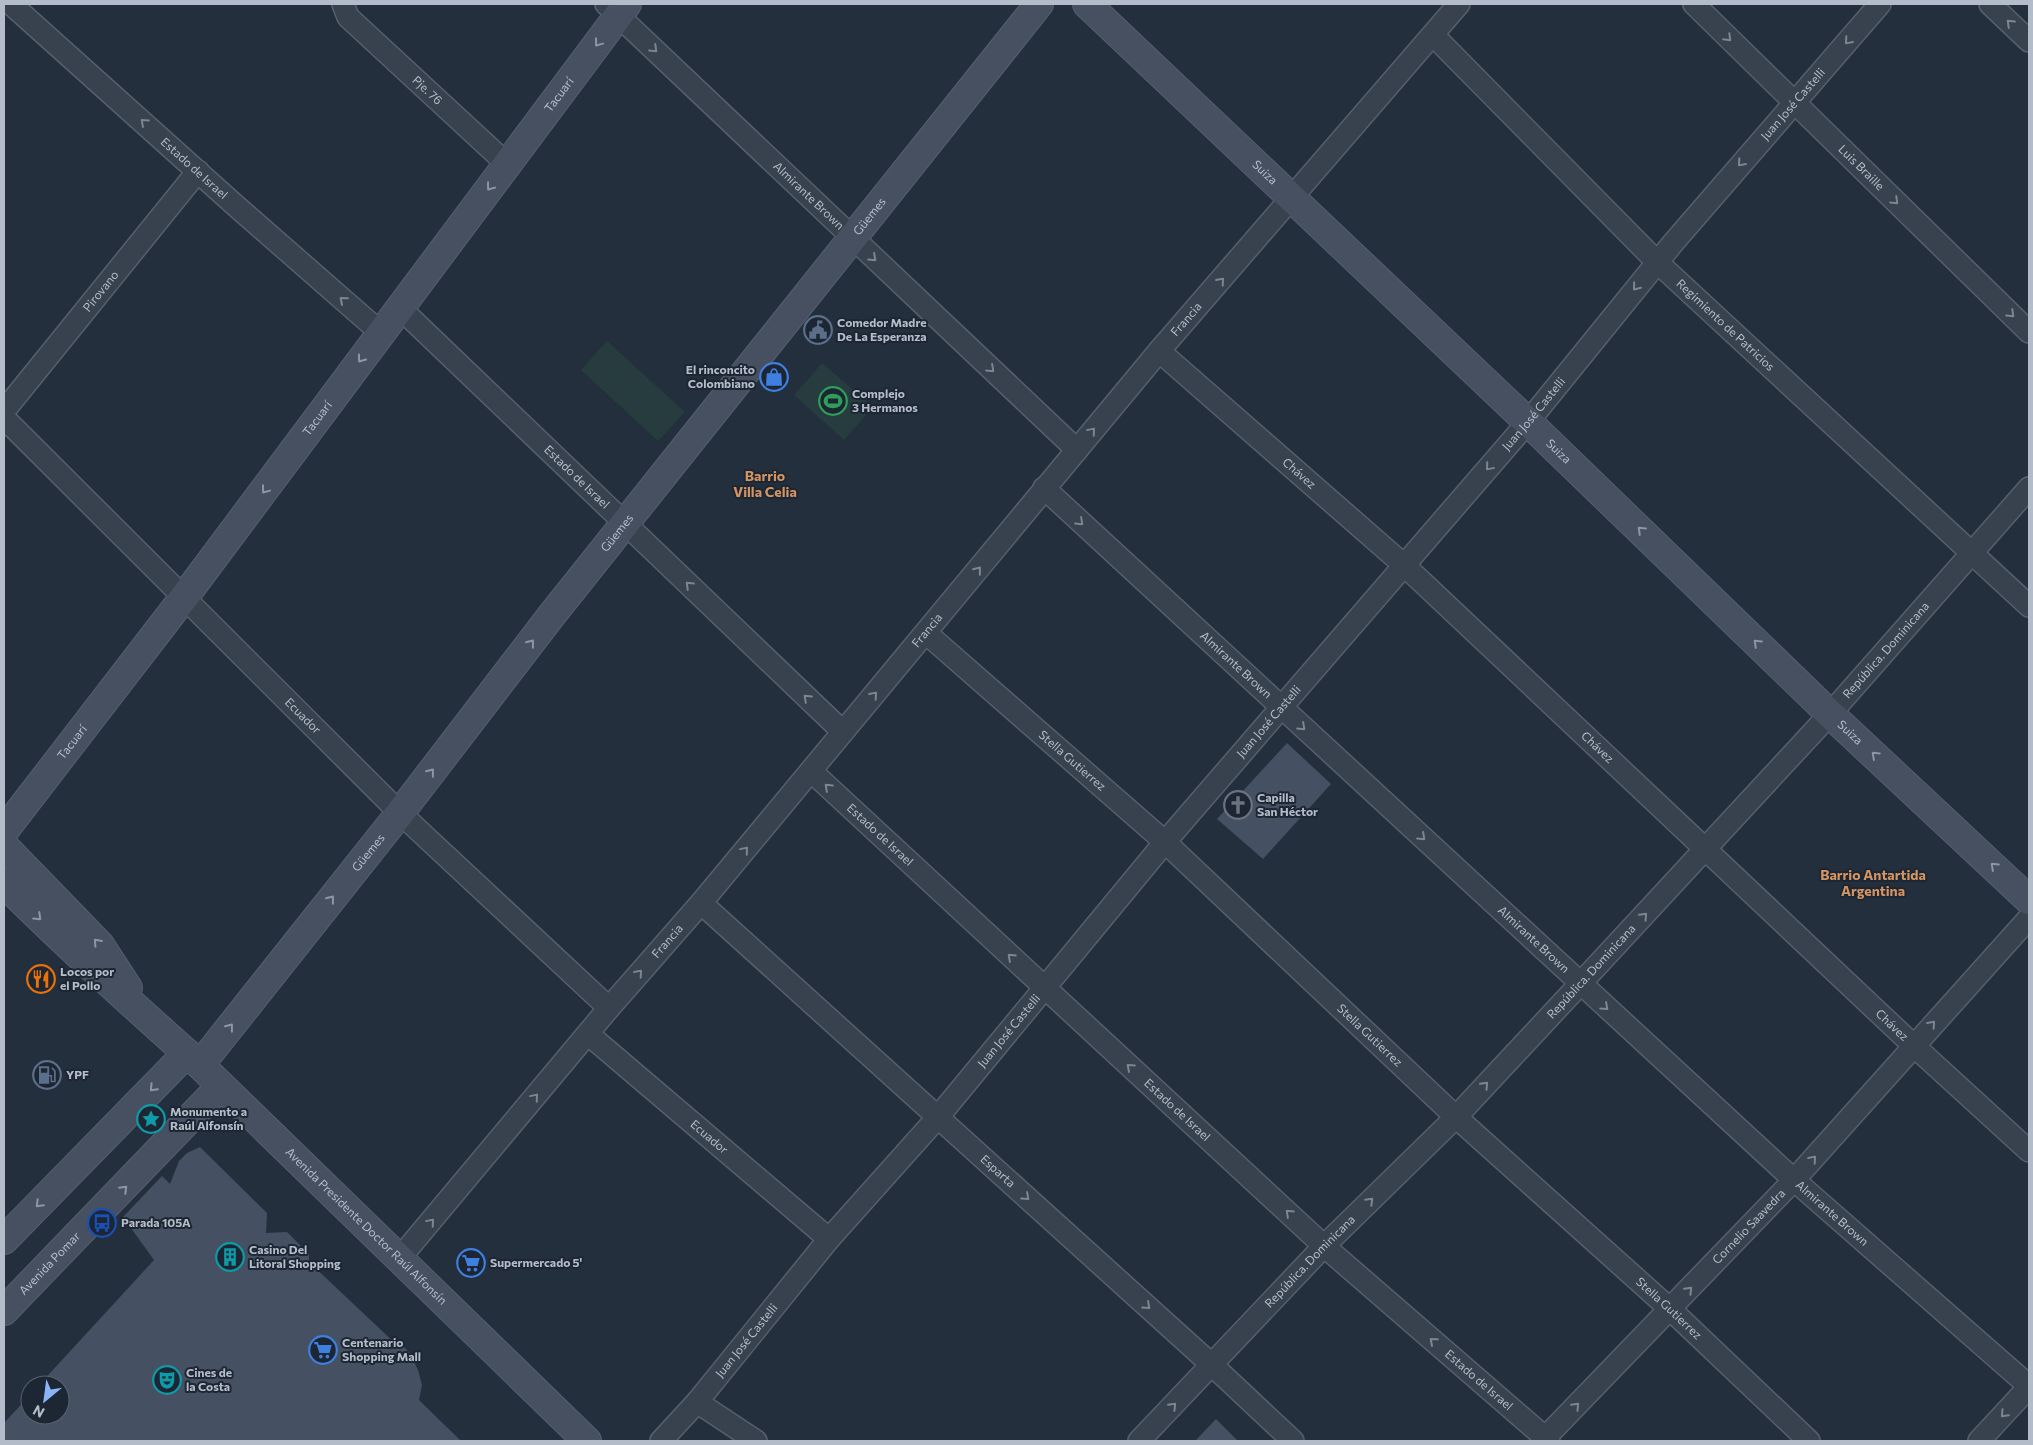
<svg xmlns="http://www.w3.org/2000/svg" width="2033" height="1445" font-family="Commissioner,sans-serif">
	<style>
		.green { fill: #263c3f }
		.building { fill: #455162 }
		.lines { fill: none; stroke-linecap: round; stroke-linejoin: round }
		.street-casing { stroke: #565f6c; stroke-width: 24 }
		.secondary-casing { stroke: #565f6c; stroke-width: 30 }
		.street { stroke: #38414e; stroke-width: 21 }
		.secondary { stroke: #465061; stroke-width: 28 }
		.oneway { stroke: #7c8592 }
		.oneway2 { stroke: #8e96a5 }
		.labels { text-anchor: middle; stroke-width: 4; stroke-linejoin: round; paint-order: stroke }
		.street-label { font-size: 12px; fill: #b4bcc9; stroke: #1d2633 }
		.poi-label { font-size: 12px; font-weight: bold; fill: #b4bcc9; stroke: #1d2633; text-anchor: start }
		.neighbourhood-label { font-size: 14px; font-weight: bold; fill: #d59563; stroke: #1d2633 }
	</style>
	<rect width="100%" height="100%" fill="#242f3e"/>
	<!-- green -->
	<path class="green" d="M 607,341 L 685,412 L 658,441 L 581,370 Z
		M 822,363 L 873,407 L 844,440 L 794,395 Z"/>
	<!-- building -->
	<path class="building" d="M 1287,743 L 1331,784 L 1263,859 L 1217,819 Z
		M 200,1147 L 267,1213 L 266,1233 L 287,1232 L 309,1254 L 309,1262 L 397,1345 L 400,1342 L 411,1355 L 418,1370 L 422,1385 L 419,1400 L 461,1441 L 4,1441 L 4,1423 L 30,1395 L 30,1415 L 60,1415 L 60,1385 L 39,1385 L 154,1260 L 123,1217 L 162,1176 L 170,1184 L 179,1161 L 187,1153 Z
		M 1216,1419 L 1238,1441 L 1195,1441 Z"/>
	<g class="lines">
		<defs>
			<g id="street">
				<path id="s1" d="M 11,4 L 236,206 L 380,332"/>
				<path id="s2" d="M 343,4 L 348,17 L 507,164"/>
				<path id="s3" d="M 606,4 L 1077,450"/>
				<path id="s4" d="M 1694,4 L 2029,332"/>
				<path d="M 1990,4 L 2029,41"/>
				<path id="s5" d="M 1433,35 L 1657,262 L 2029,606"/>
				<path id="s6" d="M 399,307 L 842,731"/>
				<path id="s7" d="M 1159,351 L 1405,566 L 1913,1045 L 2029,1151"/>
				<path id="s8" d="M 4,411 L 198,171"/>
				<path id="s9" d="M 4,418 L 400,813 L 609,1008"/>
				<path id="s10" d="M 1044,488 L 1794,1180 L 2029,1386"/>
				<path id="s11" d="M 926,633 L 1165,842 L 1456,1117 L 1670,1309 L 1809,1441"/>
				<path id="s12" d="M 811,771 L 1324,1246 L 1549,1441"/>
				<path id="s13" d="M 701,903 L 1212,1365 L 1293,1441"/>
				<path id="s14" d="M 588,1034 L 829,1239"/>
				<path id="s15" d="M 399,1259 L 609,1008 L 701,903 L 1159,351 L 1459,4"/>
				<path d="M 697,1402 L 756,1441"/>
				<path id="s16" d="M 661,1441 L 697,1402 L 829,1239 L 938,1117 L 1165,842 L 1528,422 L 1673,243 L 1880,4"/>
				<path id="s17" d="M 1139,1441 L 1324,1246 L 1456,1117 L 1580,984 L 1830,714 L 2029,488"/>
				<path id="s18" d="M 1542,1441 L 1794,1180 L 2029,918"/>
				<path d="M 1979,1441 L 2029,1387"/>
			</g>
			<g id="secondary">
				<path id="s19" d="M 1087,4 L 1528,422 L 1830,714 L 2029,900"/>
				<path id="s20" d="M 4,831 L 185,596 L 627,4"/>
				<path d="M 4,846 L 100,945 L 128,988"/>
				<path id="s21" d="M 4,883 C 67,946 133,1005 200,1065 L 587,1441"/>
				<path id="s22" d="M 200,1065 L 400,813 L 551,616 L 1039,4"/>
				<path d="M 4,1240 L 187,1053"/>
				<path id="s23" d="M 4,1311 L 221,1086"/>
			</g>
		</defs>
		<!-- street casing -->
		<use href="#street" class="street-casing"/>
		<!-- secondary casing -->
		<use href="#secondary" class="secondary-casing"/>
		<!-- street -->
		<use href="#street" class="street"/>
		<!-- secondary -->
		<use href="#secondary" class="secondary"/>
	</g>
	<!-- one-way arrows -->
	<defs><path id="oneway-chevron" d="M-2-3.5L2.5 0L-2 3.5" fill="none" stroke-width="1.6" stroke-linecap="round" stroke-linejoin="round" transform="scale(1.25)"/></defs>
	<g class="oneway">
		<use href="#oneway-chevron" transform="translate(2010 23) rotate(-136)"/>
		<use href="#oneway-chevron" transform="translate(1728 38) rotate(45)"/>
		<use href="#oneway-chevron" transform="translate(1848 41) rotate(131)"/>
		<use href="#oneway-chevron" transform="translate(654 49) rotate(44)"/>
		<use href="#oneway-chevron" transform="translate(144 122) rotate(-138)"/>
		<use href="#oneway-chevron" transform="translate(1741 163) rotate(131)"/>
		<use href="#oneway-chevron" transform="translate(1895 201) rotate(44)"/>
		<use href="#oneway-chevron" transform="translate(873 258) rotate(43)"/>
		<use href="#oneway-chevron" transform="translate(1221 281) rotate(-49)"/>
		<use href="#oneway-chevron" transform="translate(1636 287) rotate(129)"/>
		<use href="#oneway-chevron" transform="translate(343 300) rotate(-139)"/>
		<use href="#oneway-chevron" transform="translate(2011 314) rotate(44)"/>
		<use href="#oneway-chevron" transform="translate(991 369) rotate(43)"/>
		<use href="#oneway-chevron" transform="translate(1092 431) rotate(-50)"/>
		<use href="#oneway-chevron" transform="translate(1489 467) rotate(130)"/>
		<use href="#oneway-chevron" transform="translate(1080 522) rotate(43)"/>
		<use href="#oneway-chevron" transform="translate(978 570) rotate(-51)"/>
		<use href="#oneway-chevron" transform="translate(689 585) rotate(-136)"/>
		<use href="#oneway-chevron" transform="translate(874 695) rotate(-49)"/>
		<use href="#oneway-chevron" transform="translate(807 698) rotate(-136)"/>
		<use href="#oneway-chevron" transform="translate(1302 727) rotate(43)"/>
		<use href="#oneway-chevron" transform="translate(828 787) rotate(-137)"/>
		<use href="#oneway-chevron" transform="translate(1422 837) rotate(43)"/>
		<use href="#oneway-chevron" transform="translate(745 850) rotate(-50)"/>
		<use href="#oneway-chevron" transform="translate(1644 916) rotate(-47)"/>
		<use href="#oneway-chevron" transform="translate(1011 957) rotate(-137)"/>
		<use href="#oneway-chevron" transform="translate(639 973) rotate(-49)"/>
		<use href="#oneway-chevron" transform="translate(1605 1007) rotate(42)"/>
		<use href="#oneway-chevron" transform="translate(1932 1024) rotate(-48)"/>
		<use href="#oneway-chevron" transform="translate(1130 1067) rotate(-138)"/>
		<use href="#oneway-chevron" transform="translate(1485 1085) rotate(-47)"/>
		<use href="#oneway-chevron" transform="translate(535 1097) rotate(-50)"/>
		<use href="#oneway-chevron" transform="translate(1813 1159) rotate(-49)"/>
		<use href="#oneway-chevron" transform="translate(1026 1197) rotate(42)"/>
		<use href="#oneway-chevron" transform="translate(1370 1201) rotate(-45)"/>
		<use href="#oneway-chevron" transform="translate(1289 1213) rotate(-137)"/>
		<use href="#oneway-chevron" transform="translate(431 1222) rotate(-50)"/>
		<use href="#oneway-chevron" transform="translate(1689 1290) rotate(-46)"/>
		<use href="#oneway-chevron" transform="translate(1147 1306) rotate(42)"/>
		<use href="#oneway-chevron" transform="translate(1433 1341) rotate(-139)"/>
		<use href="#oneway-chevron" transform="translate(1173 1406) rotate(-46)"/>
		<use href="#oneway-chevron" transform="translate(1576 1406) rotate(-46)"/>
		<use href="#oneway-chevron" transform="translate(2004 1414) rotate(133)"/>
	</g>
	<g class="oneway2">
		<use href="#oneway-chevron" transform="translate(598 43) rotate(127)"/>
		<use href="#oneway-chevron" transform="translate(490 187) rotate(127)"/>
		<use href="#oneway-chevron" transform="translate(361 359) rotate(126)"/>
		<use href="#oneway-chevron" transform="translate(265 490) rotate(127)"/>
		<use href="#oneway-chevron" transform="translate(1641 530) rotate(-136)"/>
		<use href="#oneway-chevron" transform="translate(531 643) rotate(-52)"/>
		<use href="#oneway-chevron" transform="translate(1757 643) rotate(-136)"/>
		<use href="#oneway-chevron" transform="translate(1875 755) rotate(-137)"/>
		<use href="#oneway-chevron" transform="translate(431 772) rotate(-52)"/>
		<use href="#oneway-chevron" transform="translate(1994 866) rotate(-137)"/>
		<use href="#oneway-chevron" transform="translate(331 899) rotate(-52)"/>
		<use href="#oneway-chevron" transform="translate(38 917) rotate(44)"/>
		<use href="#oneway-chevron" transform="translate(97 942) rotate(-132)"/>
		<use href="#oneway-chevron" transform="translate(230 1027) rotate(-52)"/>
		<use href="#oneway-chevron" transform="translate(153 1088) rotate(134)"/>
		<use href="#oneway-chevron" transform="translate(124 1189) rotate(-45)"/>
		<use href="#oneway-chevron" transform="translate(39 1204) rotate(135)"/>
	</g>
	<!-- icons -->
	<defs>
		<symbol id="civic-ring" viewBox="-11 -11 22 22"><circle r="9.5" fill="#1d2633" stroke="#5c6f8a" stroke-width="1.5"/><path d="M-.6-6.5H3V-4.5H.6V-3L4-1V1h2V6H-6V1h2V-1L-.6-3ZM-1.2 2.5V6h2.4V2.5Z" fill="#5c6f8a"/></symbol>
		<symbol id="shop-ring" viewBox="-11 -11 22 22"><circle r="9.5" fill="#1d2633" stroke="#3f7fe0" stroke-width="1.5"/><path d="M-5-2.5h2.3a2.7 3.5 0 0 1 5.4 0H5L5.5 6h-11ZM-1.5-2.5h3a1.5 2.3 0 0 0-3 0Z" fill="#3f7fe0"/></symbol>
		<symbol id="stadium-ring" viewBox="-11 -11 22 22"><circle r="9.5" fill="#1d2633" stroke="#2e9e5b" stroke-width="1.5"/><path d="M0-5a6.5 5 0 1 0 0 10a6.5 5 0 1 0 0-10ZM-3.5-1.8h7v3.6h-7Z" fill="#2e9e5b"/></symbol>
		<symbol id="church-ring" viewBox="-11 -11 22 22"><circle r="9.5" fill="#1d2633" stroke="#6b7280" stroke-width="1.5"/><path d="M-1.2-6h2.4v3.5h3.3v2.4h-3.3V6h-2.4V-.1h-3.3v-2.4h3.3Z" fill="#6b7280"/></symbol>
		<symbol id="restaurant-ring" viewBox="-11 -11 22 22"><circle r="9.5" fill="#1d2633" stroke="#e8710a" stroke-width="1.5"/><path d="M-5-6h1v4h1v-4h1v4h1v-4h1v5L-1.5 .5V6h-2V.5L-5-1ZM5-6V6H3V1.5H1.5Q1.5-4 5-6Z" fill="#e8710a"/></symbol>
		<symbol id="fuel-ring" viewBox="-11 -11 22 22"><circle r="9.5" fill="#1d2633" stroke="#5c6f8a" stroke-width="1.5"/><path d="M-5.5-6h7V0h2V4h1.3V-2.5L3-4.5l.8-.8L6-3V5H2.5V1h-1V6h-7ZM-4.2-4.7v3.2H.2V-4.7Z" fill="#5c6f8a"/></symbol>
		<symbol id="sight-ring" viewBox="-11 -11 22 22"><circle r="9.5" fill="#1d2633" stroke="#0f9aa8" stroke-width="1.5"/><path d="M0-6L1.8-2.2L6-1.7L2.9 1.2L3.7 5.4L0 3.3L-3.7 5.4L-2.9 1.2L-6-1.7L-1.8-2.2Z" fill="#0f9aa8"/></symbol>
		<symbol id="bus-ring" viewBox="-11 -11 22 22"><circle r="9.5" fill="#1d2633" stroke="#1a4fb4" stroke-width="1.5"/><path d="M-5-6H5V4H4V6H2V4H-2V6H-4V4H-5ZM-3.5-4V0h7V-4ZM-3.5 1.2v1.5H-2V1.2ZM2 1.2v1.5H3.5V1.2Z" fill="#1a4fb4"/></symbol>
		<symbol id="building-ring" viewBox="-11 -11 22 22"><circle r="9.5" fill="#1d2633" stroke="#0f9aa8" stroke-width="1.5"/><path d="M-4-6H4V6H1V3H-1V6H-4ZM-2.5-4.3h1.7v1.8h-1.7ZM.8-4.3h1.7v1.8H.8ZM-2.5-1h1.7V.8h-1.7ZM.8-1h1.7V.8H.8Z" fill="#0f9aa8"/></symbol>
		<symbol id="supermarket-ring" viewBox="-11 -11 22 22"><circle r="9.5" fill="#1d2633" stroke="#3f7fe0" stroke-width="1.5"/><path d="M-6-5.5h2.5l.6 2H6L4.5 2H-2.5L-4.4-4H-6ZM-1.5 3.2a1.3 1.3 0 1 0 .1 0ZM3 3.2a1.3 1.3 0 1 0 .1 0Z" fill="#3f7fe0"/></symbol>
		<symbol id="theatre-ring" viewBox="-11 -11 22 22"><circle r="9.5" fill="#1d2633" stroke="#0f9aa8" stroke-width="1.5"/><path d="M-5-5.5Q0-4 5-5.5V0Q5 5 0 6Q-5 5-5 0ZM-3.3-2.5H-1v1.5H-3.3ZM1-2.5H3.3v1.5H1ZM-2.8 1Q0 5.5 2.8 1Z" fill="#0f9aa8"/></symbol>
	</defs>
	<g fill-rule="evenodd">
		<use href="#civic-ring" x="802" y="314" width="32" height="32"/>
		<use href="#shop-ring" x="758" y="361" width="32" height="32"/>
		<use href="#stadium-ring" x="817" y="385" width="32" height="32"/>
		<use href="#church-ring" x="1222" y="789" width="32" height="32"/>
		<use href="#restaurant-ring" x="25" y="963" width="32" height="32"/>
		<use href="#fuel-ring" x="31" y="1059" width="32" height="32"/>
		<use href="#sight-ring" x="135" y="1103" width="32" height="32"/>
		<use href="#bus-ring" x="86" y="1207" width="32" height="32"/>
		<use href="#building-ring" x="214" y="1241" width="32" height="32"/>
		<use href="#supermarket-ring" x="455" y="1247" width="32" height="32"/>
		<use href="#supermarket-ring" x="307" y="1334" width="32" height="32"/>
		<use href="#theatre-ring" x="151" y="1364" width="32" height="32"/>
	</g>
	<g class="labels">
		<!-- street labels -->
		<g class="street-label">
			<text dy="4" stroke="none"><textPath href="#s2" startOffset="122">Pje. 76</textPath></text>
			<text dy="4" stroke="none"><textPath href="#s20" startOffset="922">Tacuarí</textPath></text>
			<text dy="4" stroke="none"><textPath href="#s16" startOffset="1752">Juan José Castelli</textPath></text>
			<text dy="4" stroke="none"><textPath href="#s4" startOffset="234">Luis Braille</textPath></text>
			<text dy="4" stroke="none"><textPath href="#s1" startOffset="246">Estado de Israel</textPath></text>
			<text dy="4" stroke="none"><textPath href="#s19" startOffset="245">Suiza</textPath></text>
			<text dy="4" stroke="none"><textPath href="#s3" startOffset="279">Almirante Brown</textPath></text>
			<text dy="4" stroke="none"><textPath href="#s22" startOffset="1081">Güemes</textPath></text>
			<text dy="4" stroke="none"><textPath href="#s8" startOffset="154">Pirovano</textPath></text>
			<text dy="4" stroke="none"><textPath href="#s15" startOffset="1226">Francia</textPath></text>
			<text dy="4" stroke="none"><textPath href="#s5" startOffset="412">Regimiento de Patricios</textPath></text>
			<text dy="4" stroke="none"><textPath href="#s16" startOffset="1348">Juan José Castelli</textPath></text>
			<text dy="4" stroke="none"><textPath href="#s20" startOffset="518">Tacuarí</textPath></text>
			<text dy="4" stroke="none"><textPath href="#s19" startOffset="650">Suiza</textPath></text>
			<text dy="4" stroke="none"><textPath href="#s7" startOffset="186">Chávez</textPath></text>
			<text dy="4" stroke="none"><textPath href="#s6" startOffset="246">Estado de Israel</textPath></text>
			<text dy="4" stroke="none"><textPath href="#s22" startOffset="676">Güemes</textPath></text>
			<text dy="4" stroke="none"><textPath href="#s15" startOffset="821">Francia</textPath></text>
			<text dy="4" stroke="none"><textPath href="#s17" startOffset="1088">República. Dominicana</textPath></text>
			<text dy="4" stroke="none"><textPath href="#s10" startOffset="261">Almirante Brown</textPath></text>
			<text dy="4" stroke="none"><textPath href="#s9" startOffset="422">Ecuador</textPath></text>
			<text dy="4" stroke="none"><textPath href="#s16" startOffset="942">Juan José Castelli</textPath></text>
			<text dy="4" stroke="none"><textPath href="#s19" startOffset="1055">Suiza</textPath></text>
			<text dy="4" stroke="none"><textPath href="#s20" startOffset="112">Tacuarí</textPath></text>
			<text dy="4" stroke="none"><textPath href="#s7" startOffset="591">Chávez</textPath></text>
			<text dy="4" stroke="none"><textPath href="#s11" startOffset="194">Stella Gutierrez</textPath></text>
			<text dy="4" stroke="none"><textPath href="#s12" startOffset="94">Estado de Israel</textPath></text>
			<text dy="4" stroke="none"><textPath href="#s22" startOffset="271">Güemes</textPath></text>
			<text dy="4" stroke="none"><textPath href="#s15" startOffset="416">Francia</textPath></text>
			<text dy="4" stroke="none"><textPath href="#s10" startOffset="666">Almirante Brown</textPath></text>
			<text dy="4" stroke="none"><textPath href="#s17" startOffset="652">República. Dominicana</textPath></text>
			<text dy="4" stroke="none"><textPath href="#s7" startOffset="996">Chávez</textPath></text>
			<text dy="4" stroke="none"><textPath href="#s16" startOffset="538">Juan José Castelli</textPath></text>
			<text dy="4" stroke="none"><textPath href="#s11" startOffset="599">Stella Gutierrez</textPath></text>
			<text dy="4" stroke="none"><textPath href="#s12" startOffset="499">Estado de Israel</textPath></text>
			<text dy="4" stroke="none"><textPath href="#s14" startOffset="159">Ecuador</textPath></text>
			<text dy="4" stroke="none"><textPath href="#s13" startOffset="400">Esparta</textPath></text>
			<text dy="4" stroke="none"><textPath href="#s10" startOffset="1071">Almirante Brown</textPath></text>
			<text dy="4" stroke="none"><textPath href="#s21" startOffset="499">Avenida Presidente Doctor Raúl Alfonsín</textPath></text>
			<text dy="4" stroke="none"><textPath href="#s18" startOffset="298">Cornelio Saavedra</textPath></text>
			<text dy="4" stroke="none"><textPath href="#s17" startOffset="248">República. Dominicana</textPath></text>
			<text dy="4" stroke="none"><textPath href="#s23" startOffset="66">Avenida Pomar</textPath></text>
			<text dy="4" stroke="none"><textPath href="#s11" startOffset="1004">Stella Gutierrez</textPath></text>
			<text dy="4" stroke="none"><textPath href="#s16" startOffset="132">Juan José Castelli</textPath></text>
			<text dy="4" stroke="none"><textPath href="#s12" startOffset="904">Estado de Israel</textPath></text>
		</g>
		<!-- poi labels -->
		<g class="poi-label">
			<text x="837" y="327">Comedor Madre<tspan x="837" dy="14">De La Esperanza</tspan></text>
			<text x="755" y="374" text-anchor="end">El rinconcito<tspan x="755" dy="14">Colombiano</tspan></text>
			<text x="852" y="398">Complejo<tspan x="852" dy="14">3 Hermanos</tspan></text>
			<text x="1257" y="802">Capilla<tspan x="1257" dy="14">San Héctor</tspan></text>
			<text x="60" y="976">Locos por<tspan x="60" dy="14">el Pollo</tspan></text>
			<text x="66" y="1079">YPF</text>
			<text x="170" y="1116">Monumento a<tspan x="170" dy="14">Raúl Alfonsín</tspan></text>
			<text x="121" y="1227">Parada 105A</text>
			<text x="249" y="1254">Casino Del<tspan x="249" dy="14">Litoral Shopping</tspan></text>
			<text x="490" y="1267">Supermercado 5'</text>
			<text x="342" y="1347">Centenario<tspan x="342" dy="14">Shopping Mall</tspan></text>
			<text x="186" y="1377">Cines de<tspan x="186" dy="14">la Costa</tspan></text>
		</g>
		<!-- neighbourhood labels -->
		<g class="neighbourhood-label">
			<text x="765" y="481">Barrio<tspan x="765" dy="16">Villa Celia</tspan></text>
			<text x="1873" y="880">Barrio Antartida<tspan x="1873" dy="16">Argentina</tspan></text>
		</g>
	</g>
	<!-- border -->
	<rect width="2033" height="1445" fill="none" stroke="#b4bcc9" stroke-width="10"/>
	<!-- north arrow -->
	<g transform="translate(45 1400) rotate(209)"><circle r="24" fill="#1d2633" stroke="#59626f"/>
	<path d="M0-4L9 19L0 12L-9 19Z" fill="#8ab4f8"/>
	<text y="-8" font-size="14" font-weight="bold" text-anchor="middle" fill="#b4bcc9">N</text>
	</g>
</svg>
